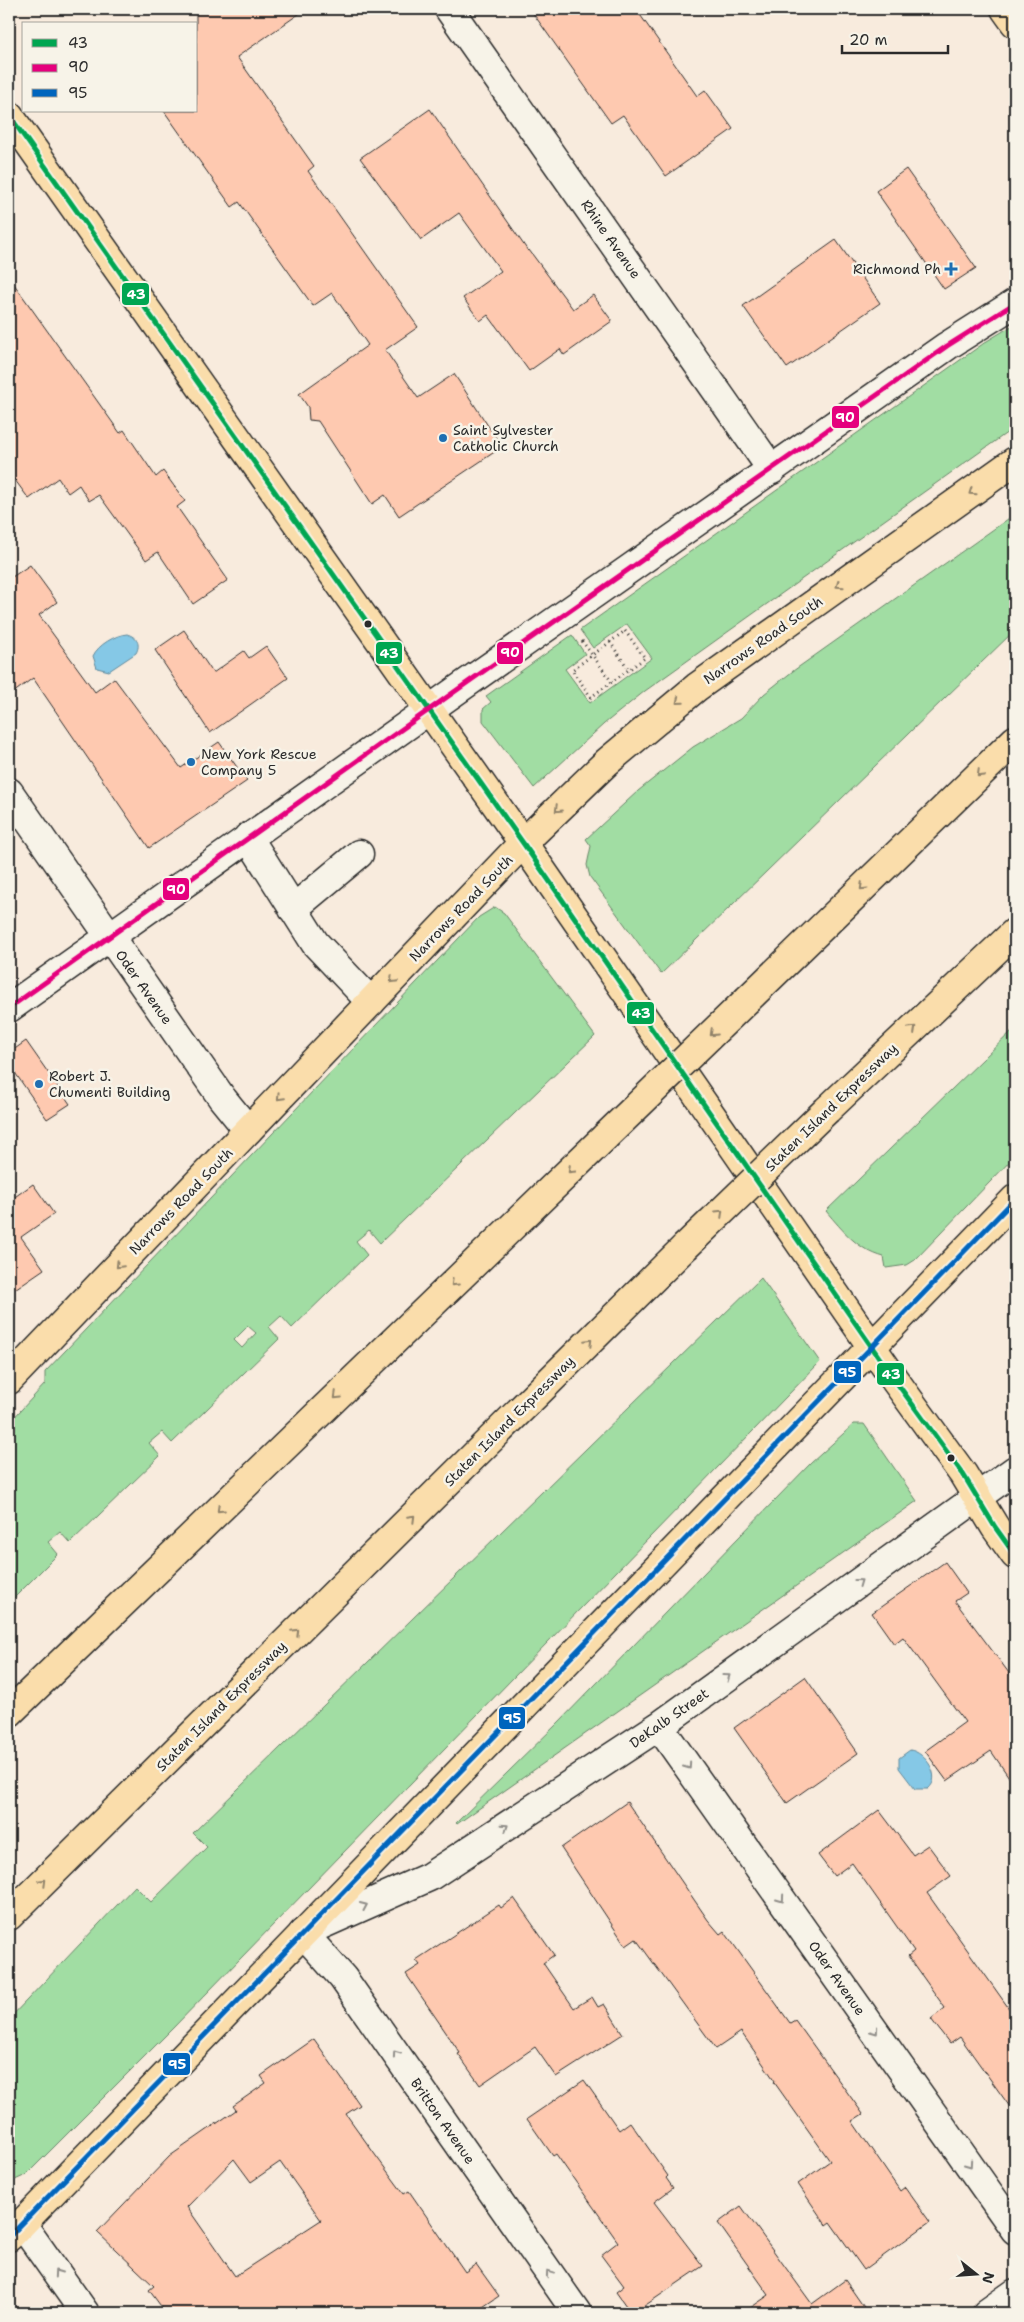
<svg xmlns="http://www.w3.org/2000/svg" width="1024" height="2322" font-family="'Shantell Sans',sans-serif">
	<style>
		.green { fill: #a1dda3; stroke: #668467; fill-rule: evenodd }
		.water { fill: #85c8e6; stroke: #61899b }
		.building { fill: #fec9b0; stroke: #2b2b2b; fill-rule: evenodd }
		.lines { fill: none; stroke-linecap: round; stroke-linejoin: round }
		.minor-casing { stroke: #2b2b2b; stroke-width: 31 }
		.major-casing { stroke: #2b2b2b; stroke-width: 31 }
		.highway-casing { stroke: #2b2b2b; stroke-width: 31 }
		.path { stroke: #2b2b2b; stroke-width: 3; stroke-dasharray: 1 4; stroke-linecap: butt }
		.minor { stroke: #f7f3e8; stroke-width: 28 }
		.major { stroke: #faddab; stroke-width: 28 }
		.highway { stroke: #faddab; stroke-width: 28 }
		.highway-bridge-casing { stroke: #2b2b2b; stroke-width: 31; stroke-linecap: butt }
		.highway-bridge { stroke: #faddab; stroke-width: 28 }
		.bus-1-casing { stroke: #f7f3e8; stroke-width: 9 }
		.bus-2-casing { stroke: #f7f3e8; stroke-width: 9 }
		.bus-3-casing { stroke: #f7f3e8; stroke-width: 9 }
		.bus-1 { stroke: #00a651; stroke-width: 5 }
		.bus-2 { stroke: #e5007d; stroke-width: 5 }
		.bus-3 { stroke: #0065bd; stroke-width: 5 }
		.oneway { stroke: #92846b }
		.oneway2 { stroke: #918f8a }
		.poi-dot { fill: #1f6fb2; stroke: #f7f3e8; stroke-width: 2 }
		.bus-dot { fill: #2b2b2b; stroke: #f7f3e8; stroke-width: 2 }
		.labels { text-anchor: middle; stroke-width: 5; stroke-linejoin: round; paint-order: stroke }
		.street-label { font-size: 14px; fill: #2b2b2b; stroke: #f7f3e8 }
		.poi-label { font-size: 14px; fill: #2b2b2b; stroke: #f7f3e8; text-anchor: start }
		.line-badge { stroke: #f7f3e8; stroke-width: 2 }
		.badge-label { font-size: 14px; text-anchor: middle; font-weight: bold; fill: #fff }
	</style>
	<rect width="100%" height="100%" fill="#f8ebdd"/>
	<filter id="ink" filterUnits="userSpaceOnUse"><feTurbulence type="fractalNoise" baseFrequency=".02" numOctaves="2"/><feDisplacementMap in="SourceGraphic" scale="10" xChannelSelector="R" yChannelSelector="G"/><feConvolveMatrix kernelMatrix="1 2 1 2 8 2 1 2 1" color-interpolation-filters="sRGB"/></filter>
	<g filter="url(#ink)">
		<!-- green -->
		<path class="green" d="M 1015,324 L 1015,427 L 645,691 L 604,724 L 534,788 L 483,721 L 483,709 L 491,702 L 486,696 L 572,635 L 585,654 L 565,669 L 590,703 L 652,658 L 627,624 L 593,648 L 580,630 L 987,341 Z
			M 1015,514 L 1015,630 L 661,974 L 590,877 L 587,865 L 591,846 L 586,839 L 638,791 L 693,747 L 741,718 L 764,694 L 793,671 Z
			M 495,907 L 504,913 L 595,1036 L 380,1243 L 369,1230 L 356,1241 L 367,1255 L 292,1328 L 281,1316 L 269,1327 L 279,1339 L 172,1443 L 162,1432 L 149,1443 L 160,1456 L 70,1543 L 60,1532 L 48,1542 L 58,1554 L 9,1603 L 9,1423 L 45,1384 L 45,1372 L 479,917 ZM 248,1326 L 256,1333 L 242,1348 L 234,1340 Z
			M 1015,1028 L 1015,1156 L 915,1260 L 907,1265 L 886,1268 L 884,1257 C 858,1250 843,1231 826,1211 Z
			M 761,1278 L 820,1362 L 173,2028 L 26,2175 L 15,2180 L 9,2186 L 9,2019 L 135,1886 L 151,1902 L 207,1847 L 193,1833 Z
			M 854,1424 L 864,1424 L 917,1501 L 457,1824 L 456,1823 L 558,1723 L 811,1463 Z"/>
		<!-- water -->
		<path class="water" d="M 127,634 C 137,637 141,644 136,653 L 109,671 L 97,668 L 93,656 C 98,645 115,635 127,634 Z
			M 910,1750 C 925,1752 943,1777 928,1789 L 915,1789 L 899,1768 L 899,1758 Z"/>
		<!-- building -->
		<path class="building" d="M 196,9 L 306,9 L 237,57 L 314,166 L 308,171 L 418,327 L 385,350 L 418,398 L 454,374 L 502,447 L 399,516 L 385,495 L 372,504 L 318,421 L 309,420 L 308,407 L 299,394 L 368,345 L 332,293 L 313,306 L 239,202 L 232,207 L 164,111 L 196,111 Z
			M 530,9 L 636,9 L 697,96 L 705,90 L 733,129 L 666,176 L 623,115 L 611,123 Z
			M 430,109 L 528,251 L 529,250 L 573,309 L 593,295 L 612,321 L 564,355 L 560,349 L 529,371 L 488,315 L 480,321 L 463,298 L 501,271 L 459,213 L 421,240 L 360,158 Z
			M 906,169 L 976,268 L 944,289 L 876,191 Z
			M 836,240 L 880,303 L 787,368 L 743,306 Z
			M 9,277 L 120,433 L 124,430 L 156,477 L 163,471 L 185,501 L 177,507 L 228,580 L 193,604 L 158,552 L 146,560 L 99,495 L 89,501 L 79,485 L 68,493 L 58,478 L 29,499 L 9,472 Z
			M 30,565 L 57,602 L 39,615 L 95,692 L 114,678 L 181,768 L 219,742 L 247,781 L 149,848 L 33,678 L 9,696 L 9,572 L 12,577 Z
			M 184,630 L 213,673 L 244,651 L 249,658 L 266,646 L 288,678 L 210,733 L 155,650 Z
			M 26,1041 L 70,1104 L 47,1119 L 9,1064 L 9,1053 Z
			M 33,1184 L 54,1214 L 21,1237 L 44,1269 L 9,1293 L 9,1201 Z
			M 945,1562 L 967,1593 L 955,1601 L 1015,1681 L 1015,1786 L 991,1751 L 947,1781 L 925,1751 L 965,1722 L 903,1637 L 894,1644 L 872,1613 Z
			M 805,1677 L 858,1753 L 787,1803 L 734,1728 Z
			M 627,1802 L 708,1920 L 720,1934 L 724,1931 L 790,2023 L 795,2020 L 863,2114 L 852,2121 L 900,2191 L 905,2187 L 930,2222 L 864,2270 L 830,2222 L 826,2225 L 798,2184 L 830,2161 L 774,2082 L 775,2081 L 741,2032 L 716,2049 L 636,1939 L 626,1946 L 561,1848 Z
			M 879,1810 L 913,1855 L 928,1845 L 951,1876 L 927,1893 L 1015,2017 L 1015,2114 L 960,2037 L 950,2044 L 931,2019 L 945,2008 L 908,1956 L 914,1951 L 852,1863 L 834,1876 L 818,1855 Z
			M 514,1898 L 554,1955 L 543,1963 L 574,2008 L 592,1997 L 598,2007 L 604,2004 L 623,2034 L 556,2077 L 535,2047 L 480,2085 L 458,2054 L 460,2053 L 406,1974 L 420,1965 L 416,1960 L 499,1905 L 501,1908 Z
			M 314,2039 L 360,2105 L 346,2114 L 376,2156 L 404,2194 L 409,2191 L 465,2272 L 476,2264 L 499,2296 L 474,2313 L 166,2313 L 149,2290 L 154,2286 L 97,2232 L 170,2156 L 236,2110 L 233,2106 L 266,2083 L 261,2076 ZM 234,2159 L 251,2182 L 280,2162 L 321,2220 L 235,2276 L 187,2207 Z
			M 584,2080 L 619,2130 L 630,2122 L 668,2176 L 666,2178 L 673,2188 L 654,2202 L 703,2266 L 634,2313 L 631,2313 L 616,2292 L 624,2286 L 601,2255 L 618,2242 L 556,2154 L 553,2156 L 527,2119 Z
			M 741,2206 L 812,2304 L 845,2280 L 868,2313 L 743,2313 L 769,2295 L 718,2223 Z"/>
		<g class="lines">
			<defs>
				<path id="minor" d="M 449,9 L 772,470
					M 9,792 L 222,1098 L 248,1130
					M 248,837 L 315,943 L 371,1002
					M 293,909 L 359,854
					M 9,1008 L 464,685 L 947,346 L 1015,303
					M 659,1726 L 1015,2230
					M 22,2224 L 85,2313
					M 577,2313 L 343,1978 L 303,1933 L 429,1877 L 659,1726 L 1015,1470
					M 987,2313 L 1015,2293"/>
				<path id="major" d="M 1005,9 L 1015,23
					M 9,115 L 523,843 L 894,1379 L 963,1474 L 995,1527 L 1015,1555
					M 9,1380 L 523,843 L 607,762 L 697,687 L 1015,461
					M 9,2237 L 1015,1199"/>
				<path id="highway" d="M 748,999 L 1015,740
					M 827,1110 L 1015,932
					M 9,1713 L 606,1136
					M 9,1916 L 685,1247"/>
			</defs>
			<!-- minor casing -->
			<use href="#minor" class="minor-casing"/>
			<!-- major casing -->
			<use href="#major" class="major-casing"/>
			<!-- highway casing -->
			<use href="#highway" class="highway-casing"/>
			<!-- path -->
			<path class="path" d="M 625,631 L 645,658 L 591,697 L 572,670 Z
				M 582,641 L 612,682
				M 610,642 L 629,670"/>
			<!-- minor -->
			<use href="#minor" class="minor"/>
			<!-- major -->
			<use href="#major" class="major"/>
			<!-- highway -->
			<use href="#highway" class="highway"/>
			<defs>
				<path id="highway-bridge" d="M 606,1136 L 748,999
					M 685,1247 L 827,1110"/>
			</defs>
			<!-- highway-bridge casing -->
			<use href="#highway-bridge" class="highway-bridge-casing"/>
			<!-- highway-bridge -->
			<use href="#highway-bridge" class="highway-bridge"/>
			<defs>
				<path id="bus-1" d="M 9,115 L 523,843 L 894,1379 L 963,1474 L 995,1527 L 1015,1555"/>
				<path id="bus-2" d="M 9,1008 L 464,685 L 947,346 L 1015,303"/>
				<path id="bus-3" d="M 9,2237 L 1015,1199"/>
			</defs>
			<!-- bus-1 casing -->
			<use href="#bus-1" class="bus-1-casing"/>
			<!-- bus-2 casing -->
			<use href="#bus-2" class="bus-2-casing"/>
			<!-- bus-3 casing -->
			<use href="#bus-3" class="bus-3-casing"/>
			<!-- bus-1 -->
			<use href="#bus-1" class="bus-1"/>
			<!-- bus-2 -->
			<use href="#bus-2" class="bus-2"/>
			<!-- bus-3 -->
			<use href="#bus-3" class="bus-3"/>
		</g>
		<!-- one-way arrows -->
		<defs><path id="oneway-chevron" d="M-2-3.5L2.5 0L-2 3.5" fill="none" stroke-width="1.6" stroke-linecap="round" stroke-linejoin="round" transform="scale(1.25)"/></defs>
		<g class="oneway">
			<use href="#oneway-chevron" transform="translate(972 492) rotate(145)"/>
			<use href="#oneway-chevron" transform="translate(839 585) rotate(145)"/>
			<use href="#oneway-chevron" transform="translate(679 701) rotate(141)"/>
			<use href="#oneway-chevron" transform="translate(980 774) rotate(136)"/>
			<use href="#oneway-chevron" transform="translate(558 809) rotate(136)"/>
			<use href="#oneway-chevron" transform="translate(863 887) rotate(136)"/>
			<use href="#oneway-chevron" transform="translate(393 980) rotate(134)"/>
			<use href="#oneway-chevron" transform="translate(913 1029) rotate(-43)"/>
			<use href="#oneway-chevron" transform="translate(713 1033) rotate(136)"/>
			<use href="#oneway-chevron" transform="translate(280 1097) rotate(134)"/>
			<use href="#oneway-chevron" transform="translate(571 1170) rotate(136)"/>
			<use href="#oneway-chevron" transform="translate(720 1213) rotate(-44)"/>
			<use href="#oneway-chevron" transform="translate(119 1265) rotate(134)"/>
			<use href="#oneway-chevron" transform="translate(454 1283) rotate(136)"/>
			<use href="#oneway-chevron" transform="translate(589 1342) rotate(-45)"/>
			<use href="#oneway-chevron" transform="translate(337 1396) rotate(136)"/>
			<use href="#oneway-chevron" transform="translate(220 1509) rotate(136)"/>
			<use href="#oneway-chevron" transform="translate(412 1518) rotate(-45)"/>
			<use href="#oneway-chevron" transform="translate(296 1632) rotate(-45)"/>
			<use href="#oneway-chevron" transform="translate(43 1882) rotate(-45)"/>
		</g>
		<g class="oneway2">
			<use href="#oneway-chevron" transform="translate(859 1582) rotate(-36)"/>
			<use href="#oneway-chevron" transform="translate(727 1677) rotate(-36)"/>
			<use href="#oneway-chevron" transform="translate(688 1766) rotate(55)"/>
			<use href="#oneway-chevron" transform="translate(505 1827) rotate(-33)"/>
			<use href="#oneway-chevron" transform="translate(781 1899) rotate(55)"/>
			<use href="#oneway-chevron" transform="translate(364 1906) rotate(-24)"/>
			<use href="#oneway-chevron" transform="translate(875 2031) rotate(55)"/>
			<use href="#oneway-chevron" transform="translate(396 2054) rotate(-125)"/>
			<use href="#oneway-chevron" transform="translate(969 2164) rotate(55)"/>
			<use href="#oneway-chevron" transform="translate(57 2273) rotate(-125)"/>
			<use href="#oneway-chevron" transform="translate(549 2273) rotate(-125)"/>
		</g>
	</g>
	<!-- markers -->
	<g class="poi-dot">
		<path d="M948.5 261.5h5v5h5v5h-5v5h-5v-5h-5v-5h5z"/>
		<circle cx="443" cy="438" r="5"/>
		<circle cx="191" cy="762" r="5"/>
		<circle cx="39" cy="1084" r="5"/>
	</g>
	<g class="bus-dot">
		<circle cx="368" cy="624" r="4.5"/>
		<circle cx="951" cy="1458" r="4.5"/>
	</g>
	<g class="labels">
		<!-- street labels -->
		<g class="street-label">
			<text transform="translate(611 239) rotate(55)" y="5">Rhine Avenue</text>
			<text transform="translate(763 640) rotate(-35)" y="5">Narrows Road South</text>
			<text transform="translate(461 908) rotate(-46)" y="5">Narrows Road South</text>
			<text transform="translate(144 987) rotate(55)" y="5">Oder Avenue</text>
			<text transform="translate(831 1107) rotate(-44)" y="5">Staten Island Expressway</text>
			<text transform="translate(181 1201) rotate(-46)" y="5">Narrows Road South</text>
			<text transform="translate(509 1421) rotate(-45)" y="5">Staten Island Expressway</text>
			<text transform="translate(221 1706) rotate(-45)" y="5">Staten Island Expressway</text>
			<text transform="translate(669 1718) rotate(-35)" y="5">DeKalb Street</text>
			<text transform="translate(837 1978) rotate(55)" y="5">Oder Avenue</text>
			<text transform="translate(443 2121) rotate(55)" y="5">Britton Avenue</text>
		</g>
		<!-- poi labels -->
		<g class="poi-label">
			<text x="941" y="274" text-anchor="end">Richmond Ph</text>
			<text x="453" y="435">Saint Sylvester<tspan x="453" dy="16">Catholic Church</tspan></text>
			<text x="201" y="759">New York Rescue<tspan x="201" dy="16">Company 5</tspan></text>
			<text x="49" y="1081">Robert J.<tspan x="49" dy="16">Chumenti Building</tspan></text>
		</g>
	</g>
	<g class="line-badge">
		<rect x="121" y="282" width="29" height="24" rx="5" fill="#00a651"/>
		<rect x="831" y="405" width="29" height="24" rx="5" fill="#e5007d"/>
		<rect x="496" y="641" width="28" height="24" rx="5" fill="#e5007d"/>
		<rect x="375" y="641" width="28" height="24" rx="5" fill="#00a651"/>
		<rect x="162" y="877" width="28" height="24" rx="5" fill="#e5007d"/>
		<rect x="626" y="1001" width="29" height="24" rx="5" fill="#00a651"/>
		<rect x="833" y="1360" width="29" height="24" rx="5" fill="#0065bd"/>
		<rect x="876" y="1362" width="29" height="24" rx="5" fill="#00a651"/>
		<rect x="498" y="1706" width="28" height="24" rx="5" fill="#0065bd"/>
		<rect x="162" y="2052" width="29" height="24" rx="5" fill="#0065bd"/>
	</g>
	<g class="badge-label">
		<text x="136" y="299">43</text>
		<text x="845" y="422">90</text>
		<text x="510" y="657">90</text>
		<text x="389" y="658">43</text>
		<text x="176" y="894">90</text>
		<text x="641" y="1018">43</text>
		<text x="847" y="1377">95</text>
		<text x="891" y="1379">43</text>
		<text x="512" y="1723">95</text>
		<text x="177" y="2069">95</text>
	</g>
	<!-- margin -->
	<rect width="1024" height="2322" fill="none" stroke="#f7f3e8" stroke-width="30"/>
	<rect x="15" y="15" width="994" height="2292" fill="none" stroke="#2b2b2b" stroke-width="2" filter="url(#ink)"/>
	<!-- legend -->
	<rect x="22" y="22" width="175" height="90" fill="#f7f3e8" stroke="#a5a39c"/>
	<rect x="32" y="39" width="25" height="8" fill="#00a651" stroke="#a5a39c"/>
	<text x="68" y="48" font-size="15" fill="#2b2b2b">43</text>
	<rect x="32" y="64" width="25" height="8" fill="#e5007d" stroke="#a5a39c"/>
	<text x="68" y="72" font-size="15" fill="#2b2b2b">90</text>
	<rect x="32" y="89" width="25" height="8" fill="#0065bd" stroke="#a5a39c"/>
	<text x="68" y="98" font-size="15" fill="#2b2b2b">95</text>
	<!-- north arrow -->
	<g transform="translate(976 2274) rotate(107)" stroke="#f7f3e8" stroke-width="4" paint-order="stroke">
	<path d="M0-4L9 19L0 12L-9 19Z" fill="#2b2b2b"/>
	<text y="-8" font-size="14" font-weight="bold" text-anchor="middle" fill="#2b2b2b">N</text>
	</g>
	<!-- scale -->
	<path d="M842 45v8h106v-8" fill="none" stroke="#2b2b2b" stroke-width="2.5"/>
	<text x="849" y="45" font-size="15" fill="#2b2b2b" stroke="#f7f3e8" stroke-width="4" paint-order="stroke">20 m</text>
</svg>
